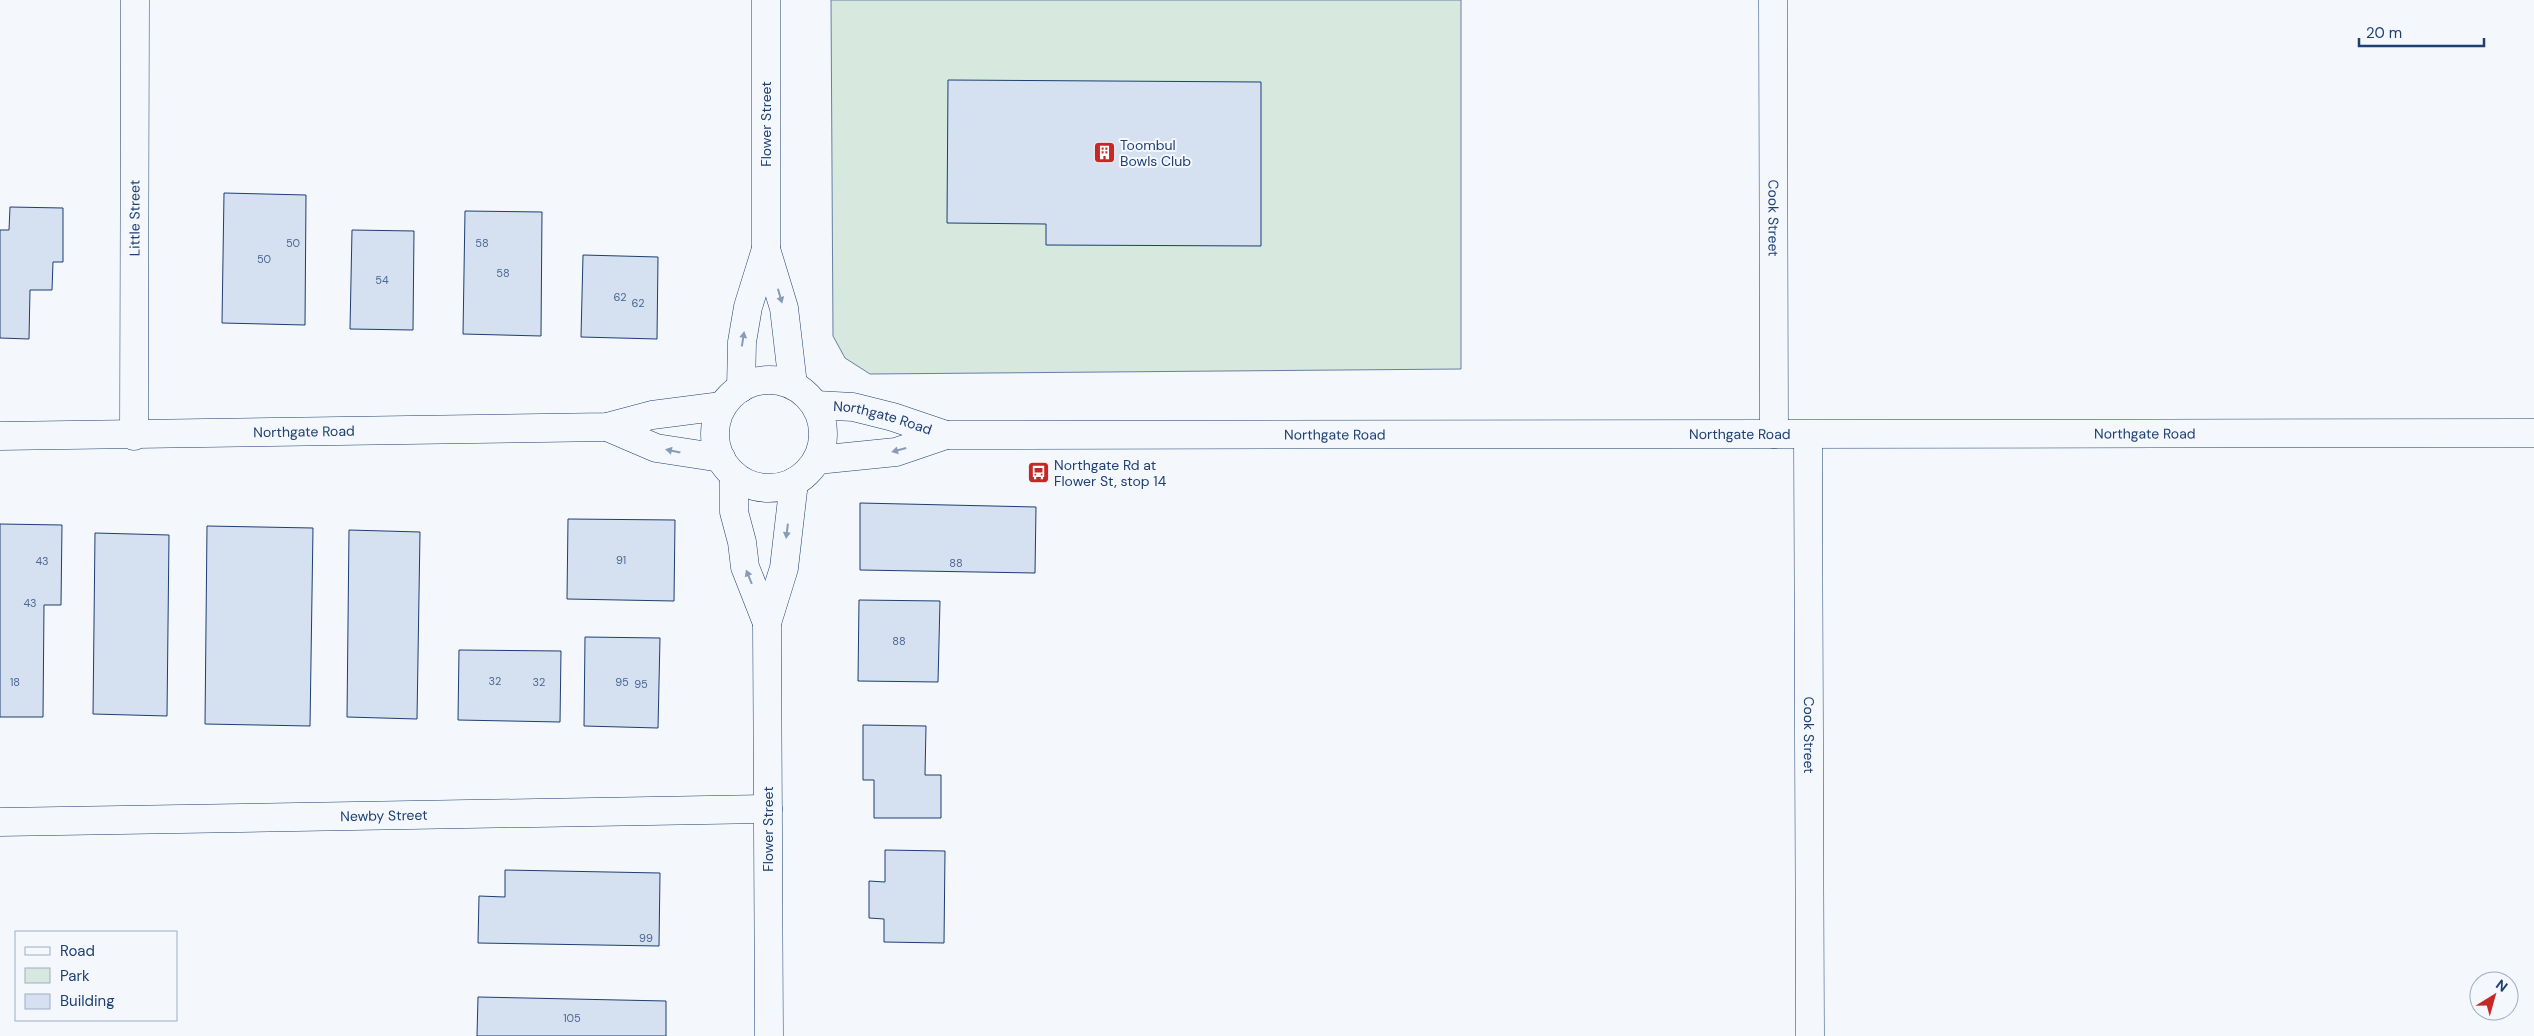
<svg xmlns="http://www.w3.org/2000/svg" width="2534" height="1036" font-family="'DM Sans',sans-serif">
	<style>
		.green { fill: #d7e8df; stroke: #687fa3 }
		.building { fill: #d5e0f0; stroke: #1d3f73 }
		.lines { fill: none; stroke-linecap: round; stroke-linejoin: round }
		.minor-casing { stroke: #1d3f73; stroke-width: 29 }
		.tertiary-casing { stroke: #1d3f73; stroke-width: 29 }
		.minor { stroke: #f4f7fb; stroke-width: 28 }
		.tertiary { stroke: #f4f7fb; stroke-width: 28 }
		.oneway { fill: #889bb7 }
		.labels { text-anchor: middle; stroke-width: 4; stroke-linejoin: round; paint-order: stroke }
		.number-label { font-size: 11px; fill: #4b6792 }
		.street-label { font-size: 14px; fill: #1d3f73; stroke: #f4f7fb }
		.poi-label { font-size: 14px; fill: #1d3f73; stroke: #f4f7fb; text-anchor: start }
	</style>
	<rect width="100%" height="100%" fill="#f4f7fb"/>
	<!-- green -->
	<path class="green" d="M 831,0 L 1461,0 L 1461,369 L 870,374 L 845,358 L 833,336 Z"/>
	<!-- building -->
	<path class="building" d="M 948,80 L 1261,82 L 1261,246 L 1046,245 L 1046,224 L 947,223 Z
		M 224,193 L 306,195 L 305,325 L 222,323 Z
		M 10,207 L 63,208 L 63,262 L 53,262 L 52,290 L 30,290 L 29,339 L 0,338 L 0,230 L 9,230 Z
		M 465,211 L 542,212 L 541,336 L 463,334 Z
		M 352,230 L 414,231 L 413,330 L 350,329 Z
		M 583,255 L 658,257 L 657,339 L 581,337 Z
		M 860,503 L 1036,507 L 1035,573 L 860,570 Z
		M 568,519 L 675,520 L 674,601 L 567,599 Z
		M 0,524 L 62,525 L 61,605 L 44,605 L 43,717 L 0,717 Z
		M 207,526 L 313,528 L 310,726 L 205,724 Z
		M 349,530 L 420,532 L 417,719 L 347,717 Z
		M 95,533 L 169,535 L 167,716 L 93,714 Z
		M 859,600 L 940,601 L 938,682 L 858,681 Z
		M 585,637 L 660,638 L 658,728 L 584,726 Z
		M 459,650 L 561,651 L 560,722 L 458,720 Z
		M 863,725 L 926,726 L 925,775 L 941,775 L 941,818 L 874,818 L 874,780 L 863,780 Z
		M 885,850 L 945,851 L 944,943 L 884,942 L 884,919 L 869,918 L 869,881 L 885,882 Z
		M 505,870 L 660,873 L 659,946 L 478,943 L 479,896 L 505,897 Z
		M 478,997 L 666,1001 L 666,1036 L 477,1036 Z"/>
	<g class="lines">
		<defs>
			<g id="minor">
				<path d="M 766,0 L 766,249 L 784,308 L 793,385"/>
				<path id="s1" d="M 1773,0 L 1774,434"/>
				<path d="M 741,388 L 742,342 L 748,307 L 766,249"/>
				<path id="s2" d="M 1808,435 L 1810,1036"/>
				<path id="s3" d="M 134,436 L 135,0"/>
				<path d="M 734,475 L 734,512 L 742,542 L 745,567 L 767,623"/>
				<path id="s4" d="M 0,822 L 768,809"/>
				<path d="M 769,1036 L 767,623 L 784,568 L 794,482"/>
			</g>
			<g id="tertiary">
				<circle cx="769" cy="434" r="54"/>
				<path id="s5" d="M 816,405 L 853,407 L 893,417 L 946,435"/>
				<path d="M 607,427 L 656,448 L 721,458"/>
				<path id="s6" d="M 0,436 L 607,427 L 652,415 L 722,406"/>
				<path id="s7" d="M 817,460 L 896,452 L 946,435 L 2534,433"/>
			</g>
		</defs>
		<!-- minor casing -->
		<use href="#minor" class="minor-casing"/>
		<!-- tertiary casing -->
		<use href="#tertiary" class="tertiary-casing"/>
		<!-- minor -->
		<use href="#minor" class="minor"/>
		<!-- tertiary -->
		<use href="#tertiary" class="tertiary"/>
	</g>
	<!-- one-way arrows -->
	<defs><path id="oneway-solid" d="M-6-.8H1V-3.2L6.5 0L1 3.2V.8H-6Z" transform="scale(1.25)"/></defs>
	<g class="oneway">
		<use href="#oneway-solid" transform="translate(780 296) rotate(74)"/>
		<use href="#oneway-solid" transform="translate(743 339) rotate(-81)"/>
		<use href="#oneway-solid" transform="translate(899 450) rotate(165)"/>
		<use href="#oneway-solid" transform="translate(673 451) rotate(-168)"/>
		<use href="#oneway-solid" transform="translate(787 531) rotate(97)"/>
		<use href="#oneway-solid" transform="translate(749 577) rotate(-112)"/>
	</g>
	<!-- icons -->
	<defs>
		<symbol id="building-square" viewBox="-11 -11 22 22"><rect x="-9" y="-9" width="18" height="18" rx="4" fill="#c62828" stroke="#f4f7fb"/><path d="M-4-6H4V6H1V3H-1V6H-4ZM-2.5-4.3h1.7v1.8h-1.7ZM.8-4.3h1.7v1.8H.8ZM-2.5-1h1.7V.8h-1.7ZM.8-1h1.7V.8H.8Z" fill="#fff"/></symbol>
		<symbol id="bus-square" viewBox="-11 -11 22 22"><rect x="-9" y="-9" width="18" height="18" rx="4" fill="#c62828" stroke="#f4f7fb"/><path d="M-5-6H5V4H4V6H2V4H-2V6H-4V4H-5ZM-3.5-4V0h7V-4ZM-3.5 1.2v1.5H-2V1.2ZM2 1.2v1.5H3.5V1.2Z" fill="#fff"/></symbol>
	</defs>
	<g fill-rule="evenodd">
		<use href="#building-square" x="1092" y="140" width="25" height="25"/>
		<use href="#bus-square" x="1026" y="460" width="25" height="25"/>
	</g>
	<g class="labels">
		<!-- number labels -->
		<g class="number-label">
			<text x="293" y="247">50</text>
			<text x="482" y="247">58</text>
			<text x="264" y="263">50</text>
			<text x="503" y="277">58</text>
			<text x="382" y="284">54</text>
			<text x="620" y="301">62</text>
			<text x="638" y="307">62</text>
			<text x="621" y="564">91</text>
			<text x="42" y="565">43</text>
			<text x="956" y="567">88</text>
			<text x="30" y="607">43</text>
			<text x="899" y="645">88</text>
			<text x="495" y="685">32</text>
			<text x="15" y="686">18</text>
			<text x="539" y="686">32</text>
			<text x="622" y="686">95</text>
			<text x="641" y="688">95</text>
			<text x="646" y="942">99</text>
			<text x="572" y="1022">105</text>
		</g>
		<!-- street labels -->
		<g class="street-label">
			<text transform="translate(766 124) rotate(-90)" y="5">Flower Street</text>
			<text dy="5" stroke="none"><textPath href="#s1" startOffset="218">Cook Street</textPath></text>
			<text dy="5" stroke="none"><textPath href="#s3" startOffset="218">Little Street</textPath></text>
			<text dy="5" stroke="none"><textPath href="#s5" startOffset="68">Northgate Road</textPath></text>
			<text dy="5" stroke="none"><textPath href="#s6" startOffset="304">Northgate Road</textPath></text>
			<text dy="5" stroke="none"><textPath href="#s7" startOffset="926">Northgate Road</textPath></text>
			<text dy="5" stroke="none"><textPath href="#s7" startOffset="1331">Northgate Road</textPath></text>
			<text dy="5" stroke="none"><textPath href="#s7" startOffset="521">Northgate Road</textPath></text>
			<text dy="5" stroke="none"><textPath href="#s2" startOffset="300">Cook Street</textPath></text>
			<text dy="5" stroke="none"><textPath href="#s4" startOffset="384">Newby Street</textPath></text>
			<text transform="translate(768 829) rotate(-90)" y="5">Flower Street</text>
		</g>
		<!-- poi labels -->
		<g class="poi-label">
			<text x="1120" y="150">Toombul<tspan x="1120" dy="16">Bowls Club</tspan></text>
			<text x="1054" y="470">Northgate Rd at<tspan x="1054" dy="16">Flower St, stop 14</tspan></text>
		</g>
	</g>
	<!-- legend -->
	<rect x="15" y="931" width="162" height="90" fill="#f4f7fb" stroke="#9eadc5"/>
	<rect x="25" y="947" width="25" height="8" fill="#f4f7fb" stroke="#9eadc5"/>
	<text x="60" y="956" font-size="15" fill="#1d3f73">Road</text>
	<rect x="25" y="968" width="25" height="15" fill="#d7e8df" stroke="#9eadc5"/>
	<text x="60" y="981" font-size="15" fill="#1d3f73">Park</text>
	<rect x="25" y="994" width="25" height="15" fill="#d5e0f0" stroke="#9eadc5"/>
	<text x="60" y="1006" font-size="15" fill="#1d3f73">Building</text>
	<!-- north arrow -->
	<g transform="translate(2494 996) rotate(37)"><circle r="24" fill="#f4f7fb" stroke="#9eadc5"/>
	<path d="M0-4L9 19L0 12L-9 19Z" fill="#c62828"/>
	<text y="-8" font-size="14" font-weight="bold" text-anchor="middle" fill="#1d3f73">N</text>
	</g>
	<!-- scale -->
	<path d="M2359 38v8h125v-8" fill="none" stroke="#1d3f73" stroke-width="2.5"/>
	<text x="2366" y="38" font-size="15" fill="#1d3f73" stroke="#f4f7fb" stroke-width="4" paint-order="stroke">20 m</text>
</svg>
